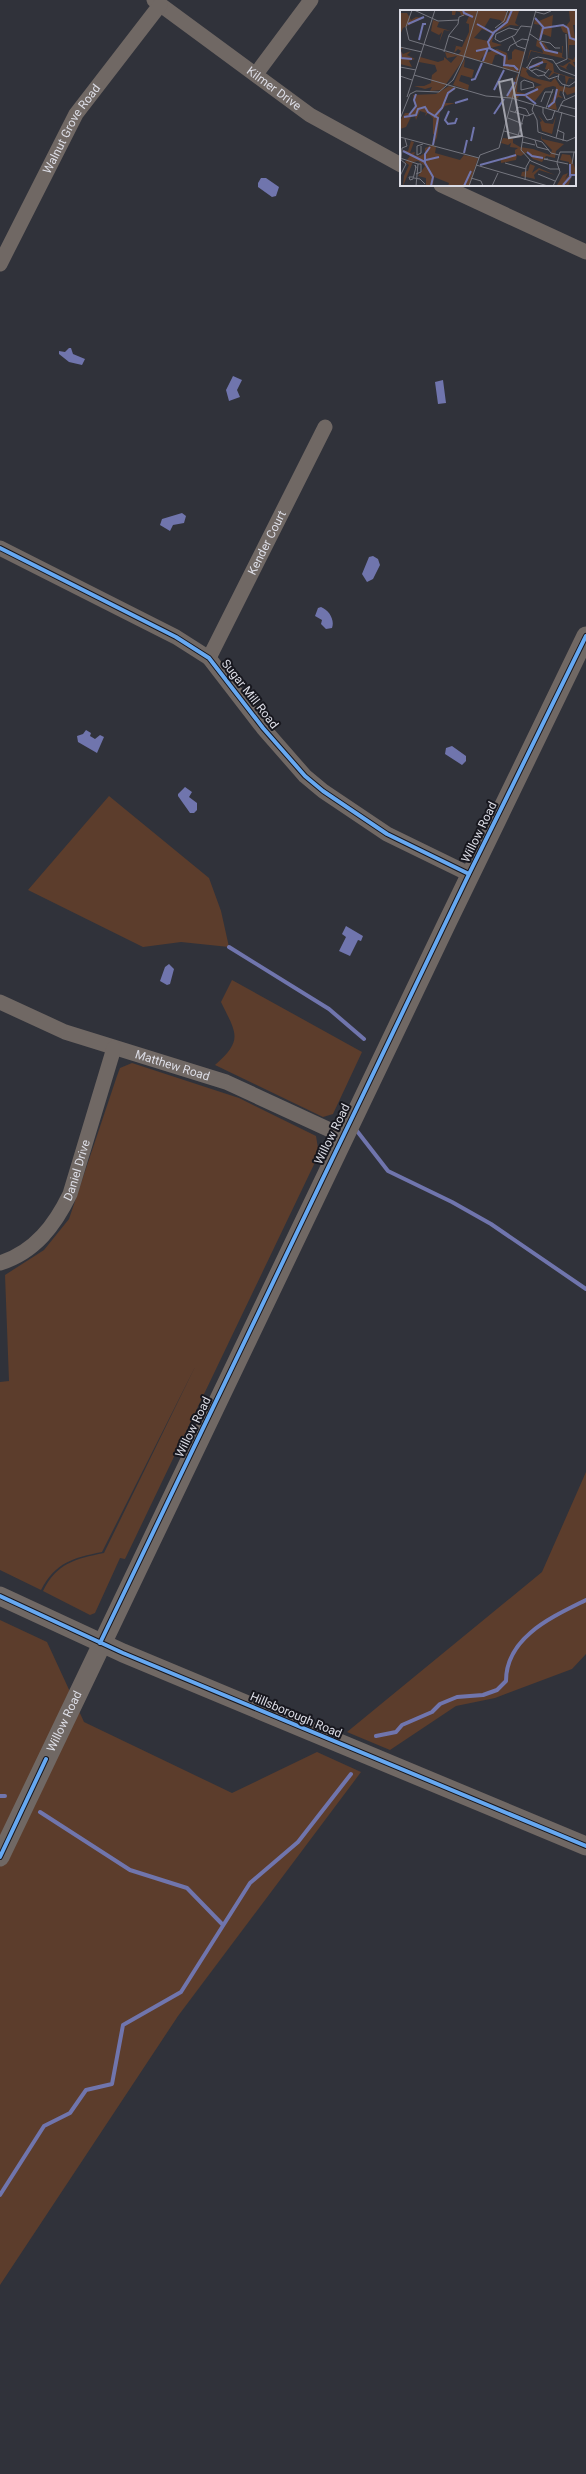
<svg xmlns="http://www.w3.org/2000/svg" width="586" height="2474" font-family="Roboto,sans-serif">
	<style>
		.green { fill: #5c3d2c }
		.water { fill: #7075ad }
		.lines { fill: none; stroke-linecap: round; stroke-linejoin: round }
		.stream { stroke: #7075ad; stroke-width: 4 }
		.minor { stroke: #706864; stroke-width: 15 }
		.tertiary { stroke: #706864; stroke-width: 19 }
		.cycleway-casing { stroke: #17171e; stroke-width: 6 }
		.cycleway { stroke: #66a8f1; stroke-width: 4 }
		.labels { text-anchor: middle; stroke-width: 4; stroke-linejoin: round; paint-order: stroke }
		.street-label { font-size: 12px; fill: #dcdde6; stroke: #17171e }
		.inset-river { fill: none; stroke: #7075ad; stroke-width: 2 }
		.inset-road { fill: none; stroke: #75767f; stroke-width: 1 }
		.view { fill: #a0a1aa; fill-opacity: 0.15; stroke: #a0a1aa; stroke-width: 2 }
		.inset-edge { fill: none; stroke: #dcdde6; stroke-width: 2 }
	</style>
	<rect width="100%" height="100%" fill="#30323a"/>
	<!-- green -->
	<path class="green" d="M 109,796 L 209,878 L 221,911 L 229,947 L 181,942 L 143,947 L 28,890 Z
		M 232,980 L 362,1052 L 333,1114 L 323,1117 L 215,1065 C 244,1040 236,1033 221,1002 Z
		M 132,1063 L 239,1098 L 316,1136 L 319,1154 L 125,1559 L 120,1558 L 95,1613 L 90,1615 L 43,1591 C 57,1563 75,1559 104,1553 L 195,1367 L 102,1552 C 73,1558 56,1562 41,1590 L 0,1570 L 0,1382 L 9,1381 L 5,1275 L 44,1250 L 69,1219 L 117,1076 L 120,1068 Z
		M 586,1472 L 586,1654 L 572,1669 L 495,1698 L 456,1706 L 390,1750 L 347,1732 L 542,1572 Z
		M 0,1620 L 47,1642 L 84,1722 L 232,1793 L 317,1752 L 361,1772 L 178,2016 L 0,2285 Z"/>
	<!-- water -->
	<path class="water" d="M 261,178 L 266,178 L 279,187 L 276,196 L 272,197 L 258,187 L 258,183 Z
		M 69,348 L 71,348 L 73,354 L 85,359 L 82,365 L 69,362 L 59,354 L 59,351 L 65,352 Z
		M 233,376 L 242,380 L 237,390 L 240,397 L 229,401 L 226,390 Z
		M 443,380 L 446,403 L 438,404 L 435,382 Z
		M 182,513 L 186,516 L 184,523 L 173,525 L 170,531 L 160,525 L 162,519 Z
		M 373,556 L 378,559 L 380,565 L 373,579 L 367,582 L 362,574 L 369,557 Z
		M 321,607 C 329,610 335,620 332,628 L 326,629 L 321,624 L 322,620 L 315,616 L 318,608 Z
		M 86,730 L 91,733 L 90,736 L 95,739 L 100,735 L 104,737 L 97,753 L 78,742 L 77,736 L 83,734 Z
		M 452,746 L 466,756 L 466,761 L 462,765 L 445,754 L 446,748 Z
		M 185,787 L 192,792 L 189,797 L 197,803 L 197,810 L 194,813 L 190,813 L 178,796 L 178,794 Z
		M 346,926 L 363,936 L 361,941 L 358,940 L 350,956 L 339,951 L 346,937 L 342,934 Z
		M 169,964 L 174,969 L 170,984 L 167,985 L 160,981 L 165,967 Z"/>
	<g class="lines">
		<!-- stream -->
		<path class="stream" d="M 229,947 L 329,1009 L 364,1039
			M 357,1131 L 388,1171 L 452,1202 L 491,1224 L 586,1289
			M 376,1736 L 396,1732 L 402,1725 L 432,1712 L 440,1704 L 457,1697 L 483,1695 L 497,1690 L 506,1681 C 506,1637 552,1617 586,1600
			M 0,1796 L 5,1796
			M 40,1812 L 130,1870 L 187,1888 L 223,1925
			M 0,2195 L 44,2126 L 70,2113 L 86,2090 L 112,2084 L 123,2025 L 181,1992 L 250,1883 L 298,1842 L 351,1774"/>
		<!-- minor -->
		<g class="minor">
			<path id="s1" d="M 154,0 L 310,115 L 401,165"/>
			<path d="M 256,74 L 311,0"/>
			<path d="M 441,185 L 586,252"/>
			<path id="s2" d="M 0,264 L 76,114 L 160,5"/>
			<path d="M 0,548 L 176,637 L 209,658 L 263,728 L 305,776 L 323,791 L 387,834 L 469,874"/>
			<path id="s3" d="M 209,658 L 325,427"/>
			<path id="s4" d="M 0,1002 L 65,1032 L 226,1082 L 343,1136"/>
			<path id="s5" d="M 0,1263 C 35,1252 55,1225 70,1194 L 114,1048"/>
		</g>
		<!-- tertiary -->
		<g class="tertiary">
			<path d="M 0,1596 L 123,1653 L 586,1846"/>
			<path id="s6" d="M 0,1857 C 193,1448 389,1042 586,636"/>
		</g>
		<defs>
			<path id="cycleway" d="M 0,548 L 176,637 L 209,658 L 263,728 L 305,776 L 323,791 L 387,834 L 469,874
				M 0,1596 L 123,1653 L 586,1846
				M 100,1643 L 469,874 L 586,636
				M 0,1857 L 46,1759"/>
		</defs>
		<!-- cycleway casing -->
		<use href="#cycleway" class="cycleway-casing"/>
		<!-- cycleway -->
		<use href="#cycleway" class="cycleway"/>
	</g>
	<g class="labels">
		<!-- street labels -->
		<g class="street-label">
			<text dy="4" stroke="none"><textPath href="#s1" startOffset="149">Kilmer Drive</textPath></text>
			<text dy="4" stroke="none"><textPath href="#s2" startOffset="153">Walnut Grove Road</textPath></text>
			<text dy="4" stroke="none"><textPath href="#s3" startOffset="129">Kender Court</textPath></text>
			<text transform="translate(250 694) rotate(52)" y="4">Sugar Mill Road</text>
			<text transform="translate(479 832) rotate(-64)" y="4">Willow Road</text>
			<text dy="4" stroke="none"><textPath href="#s4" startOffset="184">Matthew Road</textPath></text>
			<text transform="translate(332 1134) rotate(-64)" y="4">Willow Road</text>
			<text dy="4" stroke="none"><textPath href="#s5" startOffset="126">Daniel Drive</textPath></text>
			<text transform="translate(193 1427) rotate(-64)" y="4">Willow Road</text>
			<text transform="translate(296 1715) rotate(23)" y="4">Hillsborough Road</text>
			<text dy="4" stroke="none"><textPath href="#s6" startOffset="150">Willow Road</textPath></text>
		</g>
	</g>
	<!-- overview -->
	<g transform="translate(400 10)">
		<rect width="176" height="176" fill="#30323a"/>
		<path d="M 52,0 L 103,0 L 107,2 L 108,7 L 109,0 L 119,1 L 115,13 L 119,16 L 110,15 L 94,23 L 92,32 L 102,35 L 87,39 L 86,43 L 97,39 L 107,43 L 108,50 L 112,49 L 112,42 L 115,39 L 125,42 L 120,62 L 103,58 L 103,46 L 100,44 L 95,45 L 92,54 L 82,52 L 83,46 L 80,51 L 65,47 L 42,80 L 30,81 L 32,77 L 25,79 L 14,76 L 24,76 L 31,73 L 32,65 L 37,61 L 35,55 L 19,52 L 20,47 L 38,52 L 44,50 L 44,47 L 51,53 L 57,46 L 47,48 L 45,42 L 58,45 L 61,41 L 58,39 L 54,43 L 56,36 L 52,35 L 62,37 L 69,22 L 69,14 L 66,13 L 69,6 L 61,5 L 60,2 L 56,1 L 55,5 L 52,5 ZM 90,8 L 100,10 L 104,14 L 96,20 L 89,21 L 84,18 ZM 82,19 L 91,23 L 88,31 L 74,28 ZM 169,0 L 176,0 L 176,15 L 173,15 L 176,35 L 169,35 L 168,48 L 173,50 L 176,45 L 176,52 L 173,52 L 176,58 L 169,53 L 166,58 L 168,60 L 158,55 L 163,56 L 171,51 L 168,49 L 168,24 L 163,22 L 160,15 L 166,16 L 170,11 ZM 0,3 L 7,3 L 11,10 L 16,7 L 23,8 L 3,18 L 0,25 ZM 153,5 L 151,27 L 143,24 L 139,30 L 141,15 L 134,14 L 135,8 L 139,11 ZM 33,10 L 39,12 L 37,17 L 51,21 L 44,20 L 39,33 L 42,22 L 39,25 L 31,21 ZM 137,30 L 144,33 L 149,40 L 162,43 L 162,36 L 163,36 L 162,47 L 166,49 L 131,41 L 127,52 L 130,40 L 143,43 L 142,39 L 136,36 ZM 0,37 L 3,38 L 0,40 L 3,44 L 11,41 L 7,45 L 15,49 L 9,51 L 12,57 L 0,54 ZM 65,48 L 64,57 L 74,60 L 72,68 L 61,65 L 59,71 L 69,75 L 68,80 L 53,75 ZM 143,48 L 153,54 L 154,62 L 176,69 L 169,68 L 166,75 L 165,66 L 154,63 L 148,68 L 152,61 L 145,59 L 147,53 L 141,53 L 139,57 L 128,57 L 142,51 ZM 122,57 L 128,59 L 126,61 L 129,66 L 134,68 L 151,72 L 155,68 L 160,76 L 170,78 L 176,76 L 176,82 L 167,85 L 165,82 L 160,81 L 159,85 L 163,88 L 158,87 L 155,90 L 157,100 L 148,98 L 156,82 L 156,77 L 153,76 L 145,78 L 135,91 L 120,85 L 117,89 L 107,87 L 118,63 L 117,82 L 127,84 L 136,79 L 135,77 L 142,75 L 120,66 ZM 49,76 L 56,78 L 49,84 L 45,93 L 55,93 L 45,96 L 40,102 L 37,127 L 33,136 L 36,137 L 35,143 L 60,150 L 64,145 L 78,148 L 69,176 L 48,176 L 49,173 L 34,167 L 33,176 L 26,176 L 26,168 L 18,166 L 25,156 L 18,151 L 13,152 L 3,176 L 4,166 L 9,155 L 5,152 L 10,146 L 2,140 L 8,141 L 11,131 L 14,132 L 10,143 L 15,142 L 14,145 L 20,146 L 25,143 L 25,138 L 32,135 L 36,125 L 33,124 L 33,108 L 28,103 L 25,106 L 26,103 L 20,101 L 16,110 L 15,106 L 11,107 L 6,117 L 0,119 L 0,111 L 5,103 L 10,103 L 15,97 L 13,85 L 36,84 ZM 138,105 L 145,113 L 153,114 L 156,106 L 152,124 L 142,121 L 140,112 L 142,111 ZM 142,125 L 142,129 L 164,134 L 156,141 L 155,148 L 146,146 L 142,152 L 133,149 L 127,142 L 121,146 L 117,145 L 116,150 L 101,153 L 101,150 L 115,145 L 115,140 L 118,138 L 110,137 L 111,133 L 108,135 L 101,133 L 103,128 L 113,129 L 113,133 L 120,137 L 133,139 L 150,145 L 152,140 L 141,129 ZM 162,144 L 170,145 L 176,161 L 176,165 L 172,166 L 168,176 L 157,175 L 163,165 L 168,163 L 165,169 L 170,164 L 169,152 L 160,150 ZM 130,154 L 135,156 L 132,163 L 139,158 L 155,165 L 139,160 L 134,165 L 135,169 L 121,166 L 122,162 L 128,161 Z" fill="#5c3d2c" fill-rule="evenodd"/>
		<path class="inset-river" d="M 63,0 L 64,3 L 73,7M 135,8 L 144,18 L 163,15 L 168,18M 8,14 L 24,7M 77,14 L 93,23 L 107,12 L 112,0M 168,18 L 170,28 L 176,30M 19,30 L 23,14 L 26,14M 140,30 L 143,18M 140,32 L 145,40 L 158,43M 89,38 L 105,46 L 104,55 L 114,56 L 118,60M 0,41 L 1,48 L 12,49M 76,41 L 90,38 L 88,32 L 95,21M 83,51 L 88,38M 129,58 L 143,52M 71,70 L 75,69 L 82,53M 94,80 L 104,60M 115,85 L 125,85 L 138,79M 107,86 L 115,72M 126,86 L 136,94M 55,93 L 68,89M 148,97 L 154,92 L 157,79M 94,104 L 104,89M 9,105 L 16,96 L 14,90 L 16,84M 4,107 L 16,105 L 18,99 L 25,97 L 28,102 L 38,108 L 33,135M 34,107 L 42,98 L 48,83 L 55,78M 47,114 L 55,113 L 57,108M 48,114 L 45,110 L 49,101M 71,131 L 74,117M 30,137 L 25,144 L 25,153 L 33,167 L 31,176M 3,141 L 25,152M 127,142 L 132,146 L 143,148M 64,143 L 67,130M 26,150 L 39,147M 170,154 L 170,165 L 176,165M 80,155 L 116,145M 163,175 L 171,166M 64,176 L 71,161"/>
		<path class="inset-road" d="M 12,0 L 6,17 L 9,30 L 120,63M 14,0 L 38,11 L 59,10M 136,2 L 144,4 L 151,1M 95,18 L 104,11 L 108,0M 118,20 L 109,18 L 96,24 L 95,29 L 100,32 L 115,25 L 121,16 L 132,17M 130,24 L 140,31 L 150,33 L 155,38 L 160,38M 49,26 L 63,31M 112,26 L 117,36 L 126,39M 0,37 L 22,42M 108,41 L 110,36 L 122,29 L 129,30M 44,42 L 49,25 L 58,14 L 59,7 L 64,5M 156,54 L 167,49 L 166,24M 0,57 L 16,60M 126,57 L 138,66 L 144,65 L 149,59M 127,58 L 132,49 L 138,47 L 153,50 L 160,60 L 176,66M 131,61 L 136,59 L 146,63M 159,64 L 158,69 L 162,74 L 169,76 L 176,71M 14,65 L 86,86 L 111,88 L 176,107M 144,65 L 149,69 L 158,66M 0,66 L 12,70M 124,70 L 133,73 L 134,77 L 121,80 L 121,72 ZM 165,75 L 163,83 L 165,89M 7,87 L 35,0M 141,92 L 145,82 L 153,82M 134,94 L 132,100 L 137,110 L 138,122 L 156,128M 160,95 L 176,99M 143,97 L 143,103 L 147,110 L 152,109 L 155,100M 146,98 L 153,79M 110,101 L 127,106 L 134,103M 158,101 L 163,91 L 176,85M 115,102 L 119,97 L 126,99 L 130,106M 162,102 L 156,128 L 167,131 L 176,127M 108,108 L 123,114M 0,109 L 10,84 L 16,81 L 39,82 L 53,70 L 63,50 L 78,0M 157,120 L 164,123 L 163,131M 104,121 L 142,132 L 151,143 L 159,145M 118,126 L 124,105M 0,127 L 79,148M 123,127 L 121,140 L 131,151 L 150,159 L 160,159M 135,130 L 137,137 L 149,140M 122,132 L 135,135M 21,136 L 21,143 L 17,145 L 17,136 L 23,134M 2,138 L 7,136 L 5,129M 0,148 L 18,154 L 16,176M 148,149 L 144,149 L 168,154M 105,153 L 126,159M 172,154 L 174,142M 76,155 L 148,176M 16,164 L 21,162 L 21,154 L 18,154M 138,164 L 155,171M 0,166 L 6,154 L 1,150 L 2,138M 13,167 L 9,167 L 10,170 L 13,169 L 16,157 L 15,155 L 16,158M 14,168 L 20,169 L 25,174M 71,168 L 81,171 L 83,176M 125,170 L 126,157 L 130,150M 69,176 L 80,145 L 99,138 L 136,0M 92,176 L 98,163M 153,176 L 160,162 L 157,153 L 160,142 L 176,142"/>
		<path class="view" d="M 112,69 L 122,126 L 109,128 L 99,72 Z"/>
		<rect width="176" height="176" class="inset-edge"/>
	</g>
</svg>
